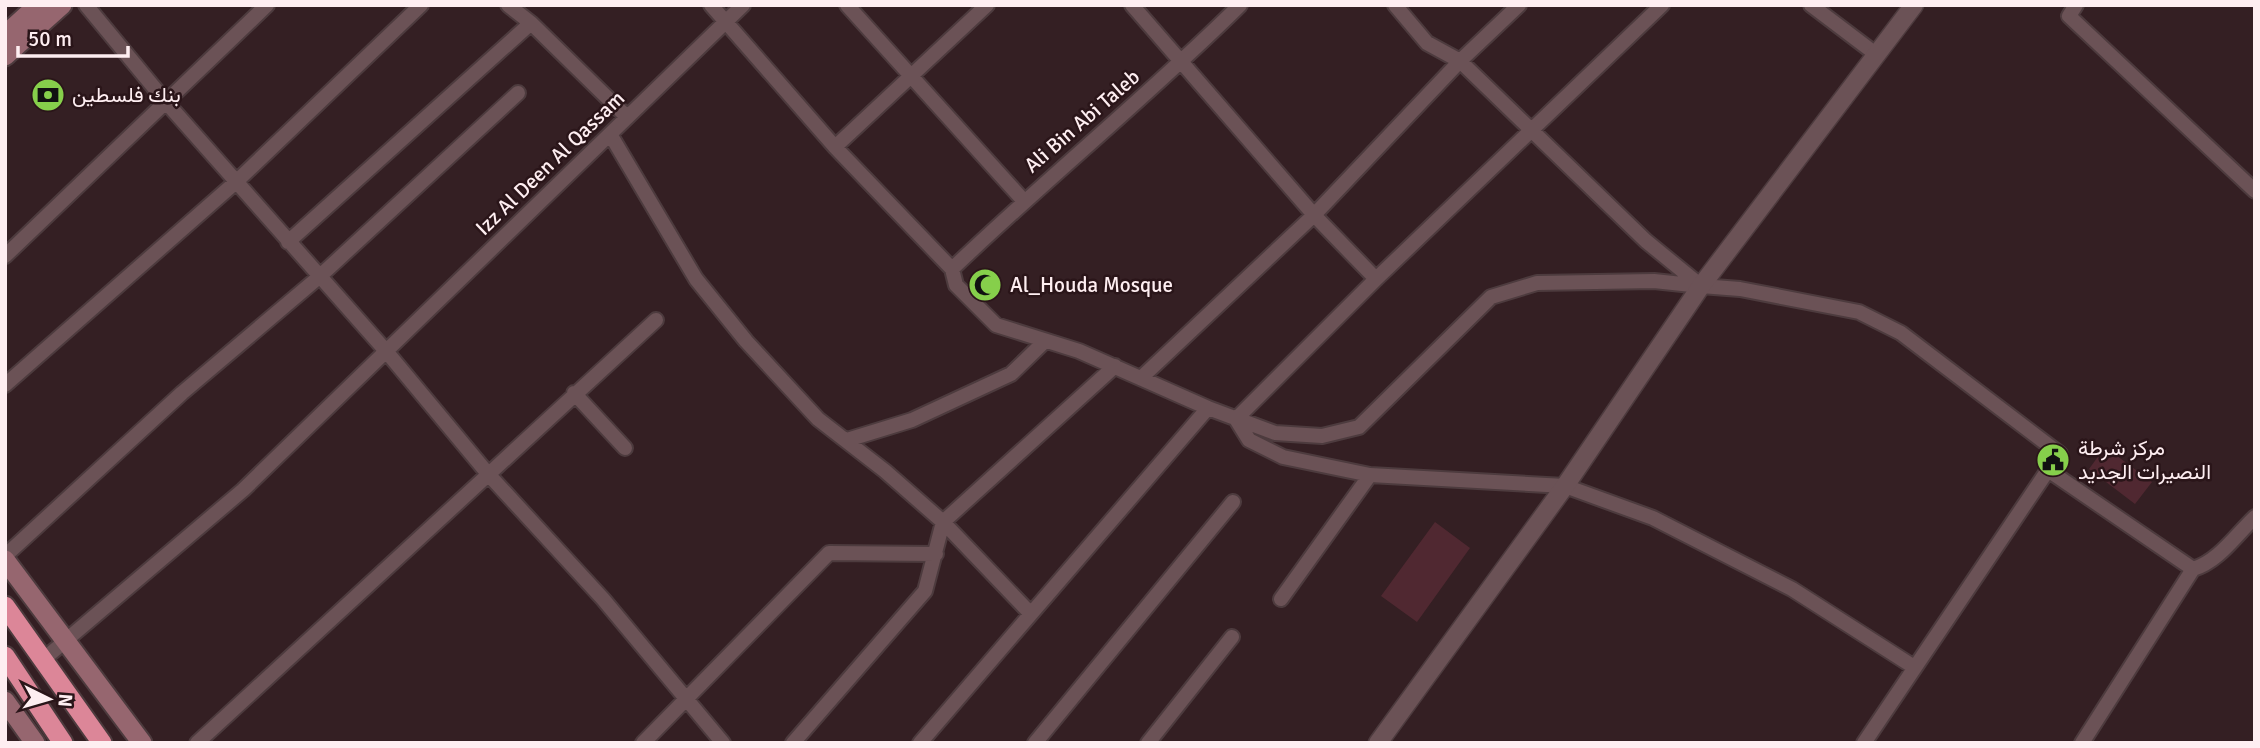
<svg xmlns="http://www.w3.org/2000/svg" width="2260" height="748" font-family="Signika,Vazirmatn,sans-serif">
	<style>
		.green { fill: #502831 }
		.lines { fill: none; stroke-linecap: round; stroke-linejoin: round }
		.minor-casing { stroke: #4d3b3e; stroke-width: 18 }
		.tertiary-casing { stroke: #4d3b3e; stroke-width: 21 }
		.secondary-casing { stroke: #4d3b3e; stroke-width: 23 }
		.trunk-casing { stroke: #4d3b3e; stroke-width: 23 }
		.minor { stroke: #6b5256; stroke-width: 14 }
		.tertiary { stroke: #6b5256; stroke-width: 18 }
		.secondary { stroke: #96666f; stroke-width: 19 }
		.trunk { stroke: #dc8698; stroke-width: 19 }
		.labels { text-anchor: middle; stroke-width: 5; stroke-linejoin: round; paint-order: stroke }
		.poi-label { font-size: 21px; fill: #feeef1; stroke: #2a1519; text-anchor: start }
		.street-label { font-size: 21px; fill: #feeef1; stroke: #2a1519 }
	</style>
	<rect width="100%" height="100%" fill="#341f23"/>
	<!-- green -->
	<path class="green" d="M 2105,447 L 2152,482 L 2135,504 L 2089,469 Z
		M 1435,522 L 1470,548 L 1417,622 L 1381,596 Z"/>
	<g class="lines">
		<defs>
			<path id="minor" d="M 86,5 L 166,102 L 386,351 L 489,475 L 603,599 L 723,743
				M 508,5 L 531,23 L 627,117
				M 711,5 L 835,147 L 952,269 L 956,285 L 996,325 L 1079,351 L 1208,408 L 1275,433 L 1322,436 L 1359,427 L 1491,297 L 1537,283 L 1654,281 L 1701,286
				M 847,5 L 1023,200
				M 1132,5 L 1314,215 L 1376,279
				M 1395,5 L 1427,43 L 1460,61 L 1646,241 L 1701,286 L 1740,289 L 1859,312 L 1901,333 L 2060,454 L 2048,470 L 2193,569 C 2218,562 2236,535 2255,517
				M 1811,5 L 1877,55
				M 2076,5 L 2069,16 L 2255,191
				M 610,134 L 696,279 L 746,341 L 818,419 L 885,471 L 943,522 L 1030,613
				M 835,147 L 987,5
				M 288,242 L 531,23
				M 5,256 L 267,5
				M 952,269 C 1046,179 1147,97 1240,5
				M 1141,378 L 1314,215 L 1460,61 L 1519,5
				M 5,385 L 237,181 L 421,5
				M 574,393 L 625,448
				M 1236,419 L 1249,440 L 1283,457 L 1370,475 L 1565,486 L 1653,518 L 1792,589 L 1914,667
				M 1236,419 L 1376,279 L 1662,5
				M 847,440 L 912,420 L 1011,374 L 1044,342
				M 5,556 L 182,393 L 319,277 L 518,93
				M 1281,599 L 1370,475
				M 44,659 L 243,490 L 743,5
				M 197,743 L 656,320
				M 643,743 L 829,553 L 936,554
				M 793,743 L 925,591 L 943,522 L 1115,366
				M 920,743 L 1208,408
				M 1035,743 L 1233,502
				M 1148,743 L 1232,637
				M 1864,743 L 2048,470
				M 2082,743 L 2193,569"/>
			<path id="tertiary" d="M 1378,743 L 1565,486 L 1701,286 L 1914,5"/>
			<path id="secondary" d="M 5,35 L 38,5
				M 5,56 L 62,5
				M 5,560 L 142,743
				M 5,701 L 35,743"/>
			<path id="trunk" d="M 5,606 L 102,743
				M 5,656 L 63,743"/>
		</defs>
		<!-- minor casing -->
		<use href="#minor" class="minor-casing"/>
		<!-- tertiary casing -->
		<use href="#tertiary" class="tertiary-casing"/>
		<!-- secondary casing -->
		<use href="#secondary" class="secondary-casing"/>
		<!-- trunk casing -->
		<use href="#trunk" class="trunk-casing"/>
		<!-- minor -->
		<use href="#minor" class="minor"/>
		<!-- tertiary -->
		<use href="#tertiary" class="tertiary"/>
		<!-- secondary -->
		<use href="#secondary" class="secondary"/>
		<!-- trunk -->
		<use href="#trunk" class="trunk"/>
	</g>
	<!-- icons -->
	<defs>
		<symbol id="bank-disc" viewBox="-11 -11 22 22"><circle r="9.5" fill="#86cf4b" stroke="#2a1519"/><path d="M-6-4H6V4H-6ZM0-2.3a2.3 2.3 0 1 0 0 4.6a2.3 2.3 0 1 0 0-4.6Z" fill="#111"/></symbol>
		<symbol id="mosque-disc" viewBox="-11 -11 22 22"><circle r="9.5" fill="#86cf4b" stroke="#2a1519"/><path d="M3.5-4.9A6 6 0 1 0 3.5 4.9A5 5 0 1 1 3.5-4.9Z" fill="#111"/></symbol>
		<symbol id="civic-disc" viewBox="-11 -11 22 22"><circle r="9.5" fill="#86cf4b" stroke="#2a1519"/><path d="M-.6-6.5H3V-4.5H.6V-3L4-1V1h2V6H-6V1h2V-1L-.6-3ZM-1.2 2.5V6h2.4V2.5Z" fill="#111"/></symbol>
	</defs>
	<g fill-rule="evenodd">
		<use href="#bank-disc" x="29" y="76" width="38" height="38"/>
		<use href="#mosque-disc" x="966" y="266" width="38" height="38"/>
		<use href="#civic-disc" x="2034" y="441" width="38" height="38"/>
	</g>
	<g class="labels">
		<!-- poi labels -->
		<g class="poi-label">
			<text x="72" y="102">بنك فلسطين</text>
			<text x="1010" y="292">Al_Houda Mosque</text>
			<text x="2078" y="455">مركز شرطة<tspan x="2078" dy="24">النصيرات الجديد</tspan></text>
		</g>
		<!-- street labels -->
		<g class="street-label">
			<text transform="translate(1082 121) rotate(-41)" y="7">Ali Bin Abi Taleb</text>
			<text transform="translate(550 163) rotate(-44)" y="7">Izz Al Deen Al Qassam</text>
		</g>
	</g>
	<!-- border -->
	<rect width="2260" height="748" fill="none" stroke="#feeef1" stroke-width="14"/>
	<!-- north arrow -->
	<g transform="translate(49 699) rotate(95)" stroke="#2a1519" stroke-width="5" paint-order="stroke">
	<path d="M0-5L12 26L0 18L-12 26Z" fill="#feeef1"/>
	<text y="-10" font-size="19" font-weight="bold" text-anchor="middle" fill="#feeef1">N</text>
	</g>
	<!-- scale -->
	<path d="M18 46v10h110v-10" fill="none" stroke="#feeef1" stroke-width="3.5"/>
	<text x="28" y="46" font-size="21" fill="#feeef1" stroke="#2a1519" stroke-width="5" paint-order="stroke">50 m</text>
</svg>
